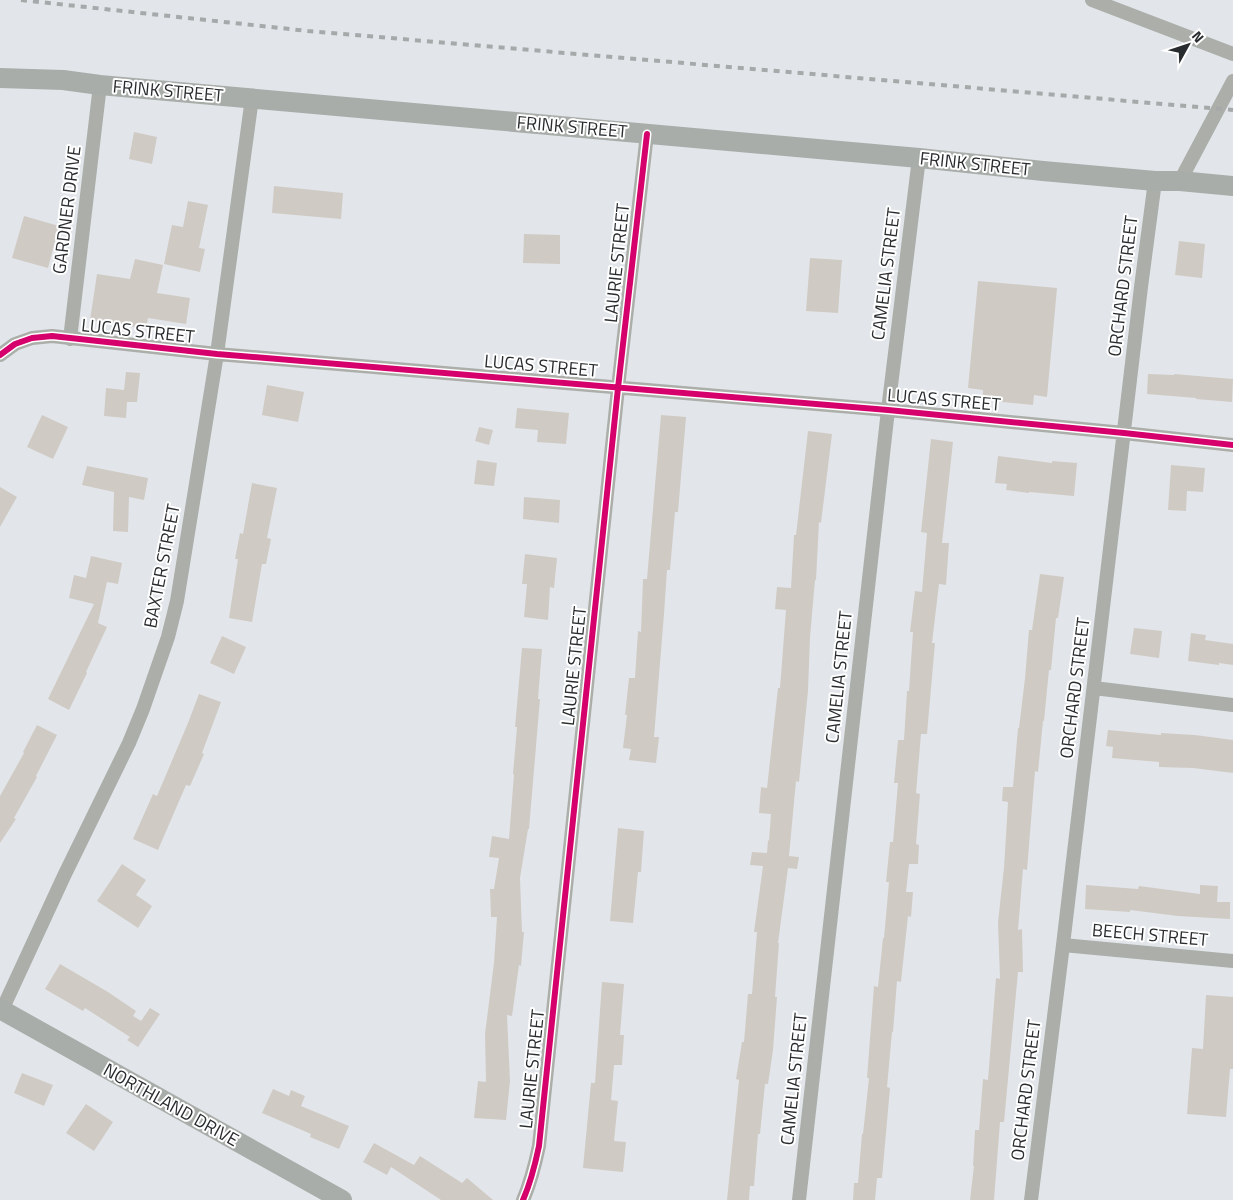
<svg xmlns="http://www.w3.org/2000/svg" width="1233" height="1200" font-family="'Titillium Web',sans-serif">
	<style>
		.building { fill: #d0cac4 }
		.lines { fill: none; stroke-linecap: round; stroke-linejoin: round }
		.street { stroke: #abaea9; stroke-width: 14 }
		.secondary { stroke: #a9ada9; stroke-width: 20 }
		.rail { stroke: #a6a9a9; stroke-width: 4; stroke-dasharray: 6 6; stroke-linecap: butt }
		.cycleway-casing { stroke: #fff; stroke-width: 9 }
		.cycleway { stroke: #d6006c; stroke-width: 6 }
		.labels { text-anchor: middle; stroke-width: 4; stroke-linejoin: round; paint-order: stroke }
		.street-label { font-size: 18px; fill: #292c2e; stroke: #fff }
	</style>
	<rect width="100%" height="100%" fill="#e2e6ea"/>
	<!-- building -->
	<path class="building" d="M 134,132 L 157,137 L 152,164 L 129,159 Z
		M 274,186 L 343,193 L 341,219 L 272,213 Z
		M 188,201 L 208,205 L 199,248 L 205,249 L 200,272 L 164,264 L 172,225 L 183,227 Z
		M 24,216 L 59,226 L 48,268 L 12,258 Z
		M 524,234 L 560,235 L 560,264 L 523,263 Z
		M 1179,241 L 1205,244 L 1202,278 L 1175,275 Z
		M 810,258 L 842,260 L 838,313 L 806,311 Z
		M 135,259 L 163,265 L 157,293 L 190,298 L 186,324 L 148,318 L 146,329 L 90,320 L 97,274 L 130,279 Z
		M 978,281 L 1057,288 L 1047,397 L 1034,395 L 1033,405 L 983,400 L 983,390 L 968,388 Z
		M 126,372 L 140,373 L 137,402 L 127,402 L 126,418 L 104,416 L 106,388 L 124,390 Z
		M 1148,374 L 1174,375 L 1174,374 L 1233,379 L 1232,402 L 1196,399 L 1196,398 L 1147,394 Z
		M 267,385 L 304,392 L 298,422 L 262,415 Z
		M 517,408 L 569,413 L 566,444 L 537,442 L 538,430 L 515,428 Z
		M 42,415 L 68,427 L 53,459 L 27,447 Z
		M 661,415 L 686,417 L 678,512 L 675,512 L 670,570 L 667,570 L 664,614 L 654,737 L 659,737 L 656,763 L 629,760 L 631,749 L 623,748 L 627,715 L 625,715 L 629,678 L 635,678 L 638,631 L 641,632 L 643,579 L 647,579 Z
		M 479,427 L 493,430 L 489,445 L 475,441 Z
		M 808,431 L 832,434 L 821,523 L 819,522 L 816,580 L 815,580 L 810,637 L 808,691 L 799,782 L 796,781 L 789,856 L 799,857 L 797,869 L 788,868 L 778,943 L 779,943 L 775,997 L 777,997 L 773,1050 L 768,1084 L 765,1084 L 760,1134 L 758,1134 L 754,1186 L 750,1186 L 749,1200 L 727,1200 L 739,1080 L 736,1079 L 742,1042 L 744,1042 L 748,994 L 752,994 L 757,932 L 754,932 L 763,866 L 750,865 L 752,852 L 767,853 L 768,840 L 769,841 L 771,814 L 759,813 L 761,787 L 767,788 L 778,688 L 780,688 L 786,610 L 775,609 L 777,587 L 791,588 L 794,535 L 796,535 Z
		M 931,439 L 953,442 L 942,543 L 949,543 L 946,585 L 939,584 L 932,643 L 935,643 L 927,734 L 921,734 L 916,793 L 920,794 L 916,844 L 919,845 L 918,864 L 909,864 L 906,892 L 913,892 L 911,917 L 908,916 L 901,982 L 897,981 L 893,1032 L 892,1032 L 887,1087 L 890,1088 L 882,1178 L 877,1178 L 875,1200 L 853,1200 L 854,1183 L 858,1183 L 862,1134 L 863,1134 L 869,1078 L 867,1078 L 874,986 L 878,987 L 883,938 L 884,938 L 889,882 L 886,882 L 890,842 L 893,842 L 898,783 L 894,783 L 898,740 L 904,740 L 907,691 L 909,691 L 913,632 L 910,632 L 915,591 L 922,592 L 927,533 L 921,532 Z
		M 998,456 L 1052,463 L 1052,461 L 1077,463 L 1074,496 L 1029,492 L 1029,493 L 1006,490 L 1007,484 L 995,483 Z
		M 477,460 L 497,463 L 494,486 L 474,484 Z
		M 1171,465 L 1205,468 L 1203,492 L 1187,491 L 1186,511 L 1168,510 Z
		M 87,466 L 148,478 L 144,500 L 129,497 L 128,532 L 113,531 L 114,492 L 82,485 Z
		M 252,483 L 277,488 L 267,538 L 271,539 L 266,564 L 262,564 L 252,622 L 229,618 L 238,559 L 235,559 L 240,533 L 243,534 Z
		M 0,487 L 17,497 L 0,527 Z
		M 524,497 L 560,500 L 559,523 L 523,519 Z
		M 525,554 L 557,558 L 554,588 L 550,587 L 548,620 L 524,617 L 527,584 L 522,584 Z
		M 91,556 L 122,563 L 118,584 L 107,582 L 98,623 L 107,627 L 86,672 L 87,673 L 69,710 L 48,699 L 94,604 L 69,598 L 74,575 L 86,578 Z
		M 1040,574 L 1064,577 L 1058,618 L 1056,618 L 1051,670 L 1049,670 L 1044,721 L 1043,721 L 1038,772 L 1035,771 L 1027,870 L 1023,869 L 1018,930 L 1022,929 L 1023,972 L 1018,972 L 1004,1122 L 1000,1122 L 994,1200 L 970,1200 L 974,1166 L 973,1166 L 975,1130 L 979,1130 L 983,1079 L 988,1080 L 996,978 L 1000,979 L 998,922 L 1004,868 L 1008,802 L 1002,801 L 1003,787 L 1013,787 L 1018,728 L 1019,728 L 1025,678 L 1029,630 L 1032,630 Z
		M 1134,628 L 1162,631 L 1159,658 L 1130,654 Z
		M 1191,633 L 1206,635 L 1205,640 L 1233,644 L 1233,665 L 1219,663 L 1219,665 L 1188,661 Z
		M 222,636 L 246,647 L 234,674 L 210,663 Z
		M 522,648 L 542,649 L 538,699 L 540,699 L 529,829 L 528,829 L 520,878 L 522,932 L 524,932 L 521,966 L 519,965 L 512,1016 L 507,1015 L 510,1081 L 506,1120 L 474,1118 L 478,1081 L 486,1082 L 485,1034 L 494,963 L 497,917 L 491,917 L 490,889 L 494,889 L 499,858 L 489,857 L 492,836 L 509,839 L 514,774 L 513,774 L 517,727 L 515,727 Z
		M 199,694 L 221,702 L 202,753 L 204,754 L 190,786 L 186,785 L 158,850 L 133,839 L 153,794 L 157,796 L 188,723 Z
		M 37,725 L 57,735 L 36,776 L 37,777 L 14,818 L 16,819 L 0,843 L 0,796 L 24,753 L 23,752 Z
		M 1108,730 L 1161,735 L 1161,733 L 1195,735 L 1233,740 L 1233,773 L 1193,768 L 1159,767 L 1159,762 L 1112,758 L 1113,747 L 1106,746 Z
		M 618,828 L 644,831 L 641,872 L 638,872 L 633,923 L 610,921 Z
		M 122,864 L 146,880 L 136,895 L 152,906 L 138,928 L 97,901 Z
		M 1086,885 L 1138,889 L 1139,886 L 1200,894 L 1200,885 L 1218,886 L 1217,902 L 1230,902 L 1230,919 L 1178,916 L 1130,910 L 1130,912 L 1085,909 Z
		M 60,964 L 108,992 L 136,1011 L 133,1016 L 141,1021 L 150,1008 L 160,1014 L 138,1047 L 127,1040 L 130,1037 L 85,1008 L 83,1011 L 45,989 Z
		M 602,982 L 624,984 L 620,1035 L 624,1035 L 622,1065 L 614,1065 L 611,1100 L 618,1101 L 614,1141 L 626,1142 L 623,1172 L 583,1168 L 591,1083 L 595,1083 Z
		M 1206,995 L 1233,997 L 1233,1069 L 1230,1069 L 1226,1117 L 1187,1114 L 1192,1048 L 1203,1049 Z
		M 22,1073 L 53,1085 L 44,1106 L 14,1093 Z
		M 273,1089 L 289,1096 L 291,1090 L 305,1096 L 301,1106 L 349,1126 L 339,1149 L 310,1137 L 311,1134 L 262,1113 Z
		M 86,1104 L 113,1122 L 94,1151 L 66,1133 Z
		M 374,1143 L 414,1165 L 420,1156 L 462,1183 L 467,1178 L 493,1200 L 441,1200 L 391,1167 L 387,1175 L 363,1162 Z"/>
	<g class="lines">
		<!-- street -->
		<path class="street" d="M 1092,0 L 1233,54
			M 1180,181 L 1233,81
			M 70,339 L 100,85
			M 0,355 L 15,344 L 32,338 L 52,336 L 217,354 L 888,410 L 1124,433 L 1233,445
			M 1094,688 L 1233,705
			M 1063,945 L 1233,961
			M 2,1010 L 64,876 L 129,743 L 143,709 L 168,637 L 177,601 L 217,354 L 252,98
			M 523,1200 C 531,1182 535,1165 539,1146 L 618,388 L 647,134
			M 799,1200 L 888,410 L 919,158
			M 1031,1200 L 1063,945 L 1141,287 L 1155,181"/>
		<!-- secondary -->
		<path class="secondary" d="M 0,78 L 63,80 L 100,85 L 919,158 L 1043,171 L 1155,181 L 1180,181 L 1233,186
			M 0,1009 L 342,1200"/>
		<!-- rail -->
		<path class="rail" d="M 21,0 L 308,31 L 1233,110"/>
		<defs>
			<path id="cycleway" d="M 0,355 L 15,344 L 32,338 L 52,336 L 217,354 L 888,410 L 1124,433 L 1233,445
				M 523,1200 C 531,1182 535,1165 539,1146 L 618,388 L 647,134"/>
		</defs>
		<!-- cycleway casing -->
		<use href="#cycleway" class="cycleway-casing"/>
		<!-- cycleway -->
		<use href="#cycleway" class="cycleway"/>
	</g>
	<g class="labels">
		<!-- street labels -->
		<g class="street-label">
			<text transform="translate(168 91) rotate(5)" y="6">FRINK STREET</text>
			<text transform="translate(572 127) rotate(5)" y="6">FRINK STREET</text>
			<text transform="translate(975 164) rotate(6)" y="6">FRINK STREET</text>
			<text transform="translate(67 210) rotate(-83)" y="6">GARDNER DRIVE</text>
			<text transform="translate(617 263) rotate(-84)" y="6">LAURIE STREET</text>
			<text transform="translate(886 274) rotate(-83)" y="6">CAMELIA STREET</text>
			<text transform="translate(1123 286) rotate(-83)" y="6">ORCHARD STREET</text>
			<text transform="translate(138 331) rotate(6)" y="6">LUCAS STREET</text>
			<text transform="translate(541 366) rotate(5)" y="6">LUCAS STREET</text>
			<text transform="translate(944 400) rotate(5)" y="6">LUCAS STREET</text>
			<text transform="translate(162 566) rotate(-79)" y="6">BAXTER STREET</text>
			<text transform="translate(574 666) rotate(-84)" y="6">LAURIE STREET</text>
			<text transform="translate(839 677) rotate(-84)" y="6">CAMELIA STREET</text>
			<text transform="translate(1075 688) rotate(-83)" y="6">ORCHARD STREET</text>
			<text transform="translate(1150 935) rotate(5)" y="6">BEECH STREET</text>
			<text transform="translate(532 1069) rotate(-84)" y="6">LAURIE STREET</text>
			<text transform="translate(794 1079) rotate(-84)" y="6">CAMELIA STREET</text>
			<text transform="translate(1026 1090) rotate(-83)" y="6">ORCHARD STREET</text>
			<text transform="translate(171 1105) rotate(29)" y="6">NORTHLAND DRIVE</text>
		</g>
	</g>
	<!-- north arrow -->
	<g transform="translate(1188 45) rotate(50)" stroke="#ffffff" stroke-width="4" paint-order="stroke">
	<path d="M0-4L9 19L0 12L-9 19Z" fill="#292c2e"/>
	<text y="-8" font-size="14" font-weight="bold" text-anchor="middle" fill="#292c2e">N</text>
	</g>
</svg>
